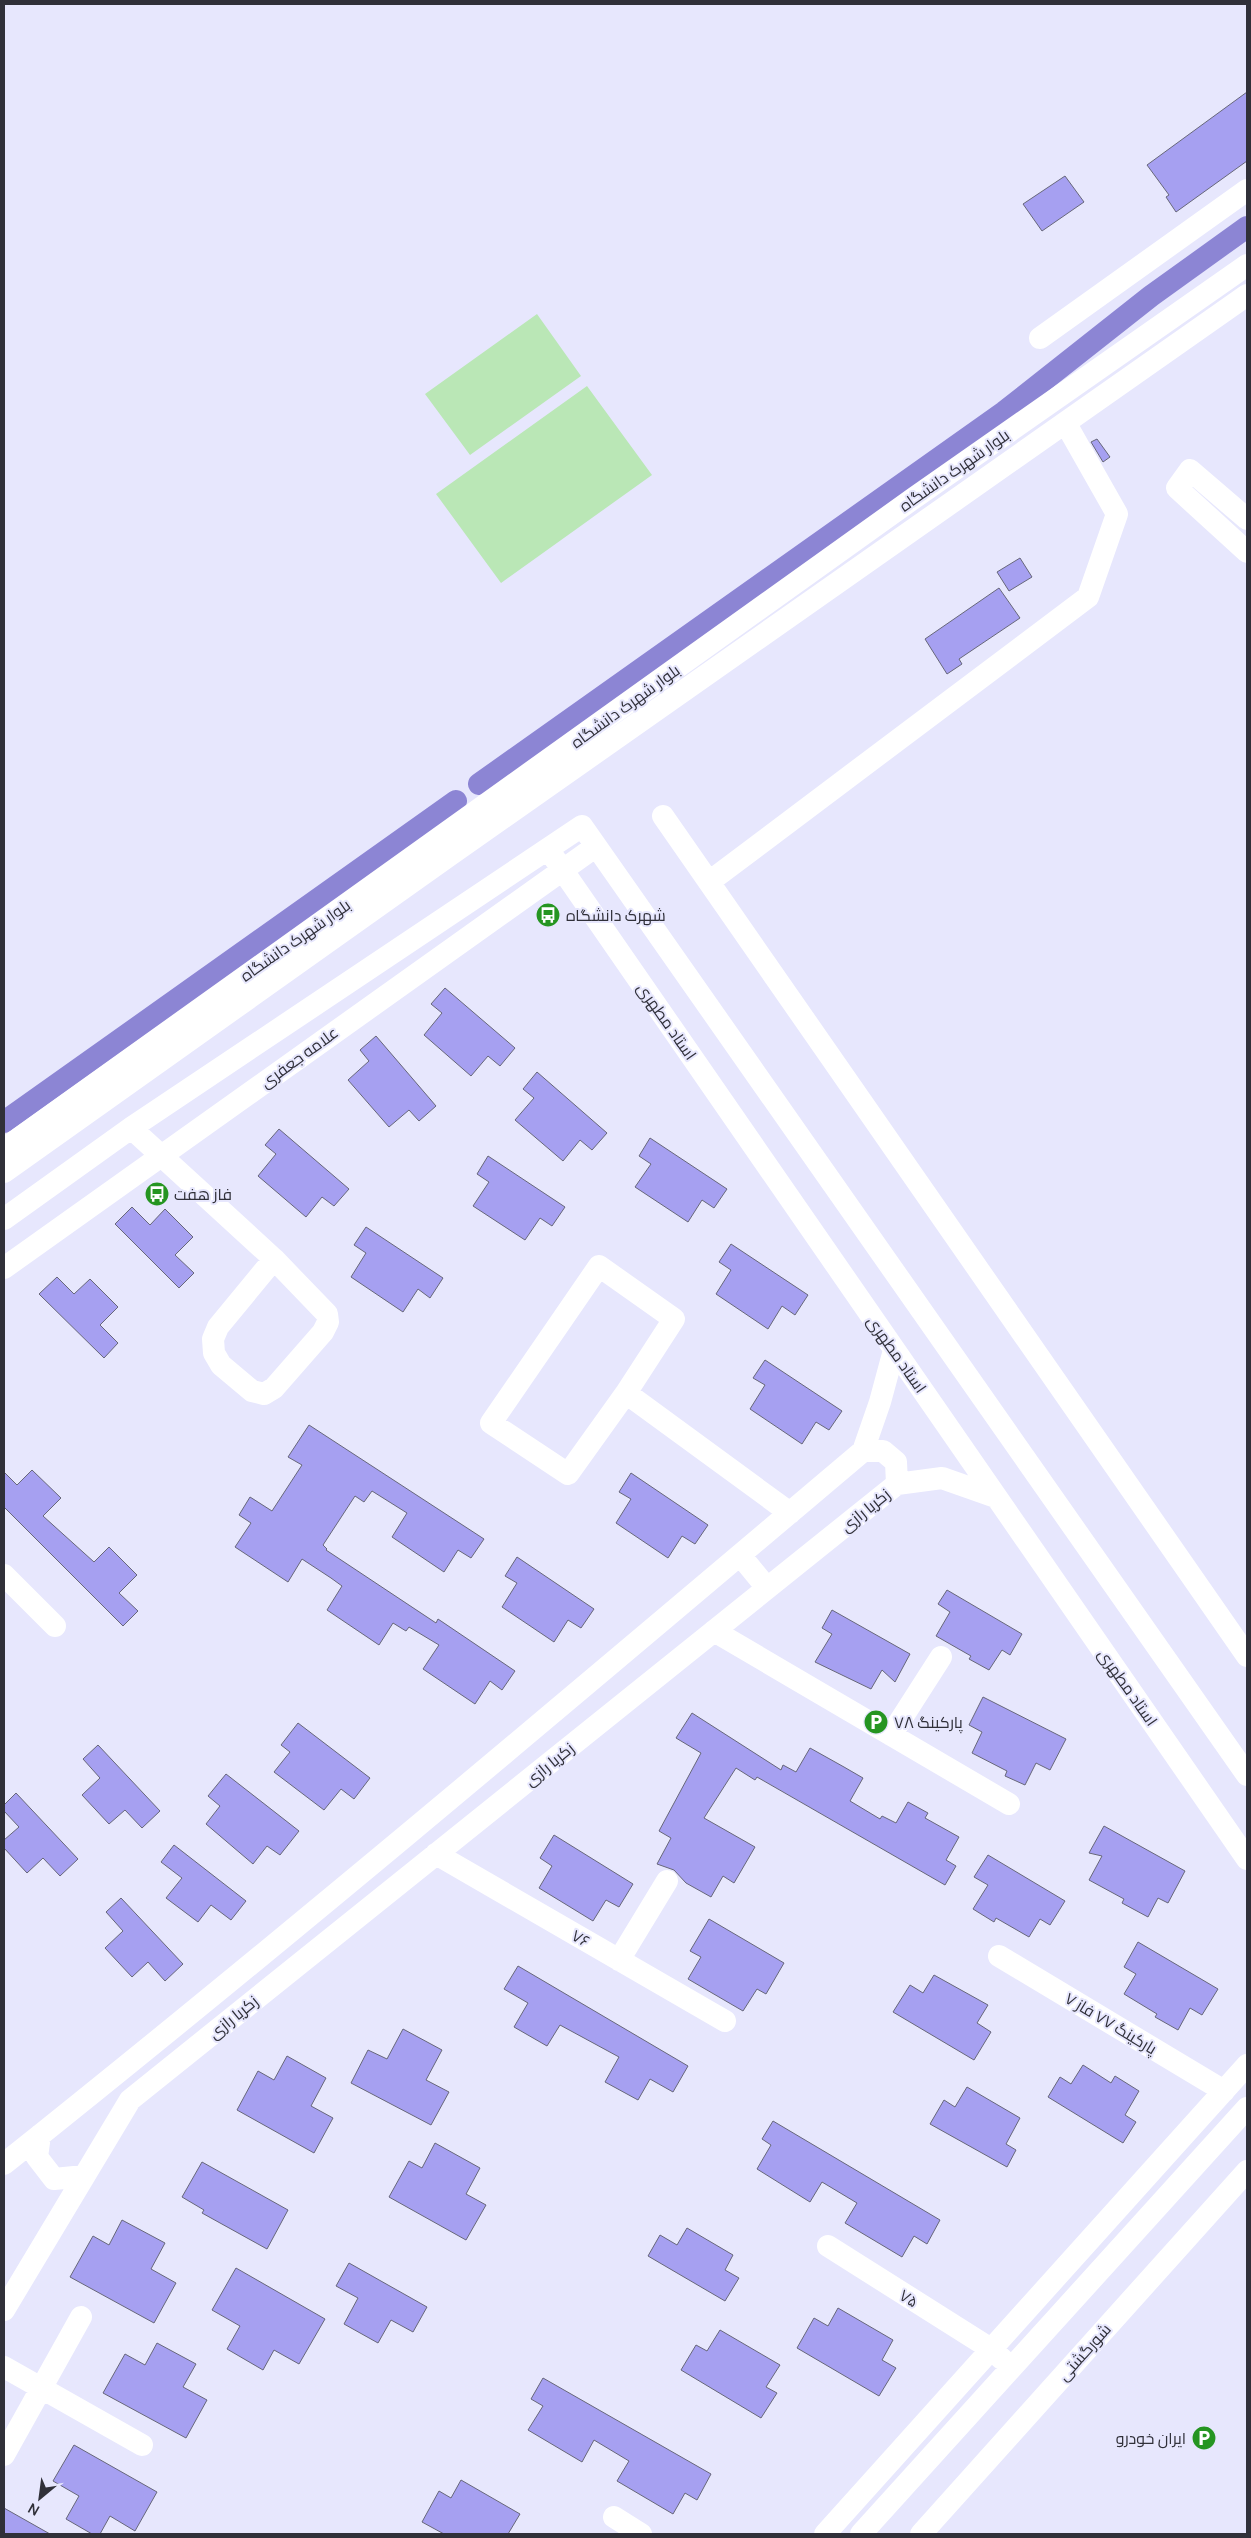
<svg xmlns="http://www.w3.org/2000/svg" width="1251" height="2538" font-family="Manrope,Cairo,sans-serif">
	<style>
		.green { fill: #bae7b6 }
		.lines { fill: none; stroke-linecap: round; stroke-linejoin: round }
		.canal { stroke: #8c85d4; stroke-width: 22 }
		.building { fill: #a6a0f1; stroke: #67677a }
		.minor { stroke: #fff; stroke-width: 22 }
		.labels { text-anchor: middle; stroke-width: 4; stroke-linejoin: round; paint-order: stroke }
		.street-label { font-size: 16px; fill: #303039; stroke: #e7e7fd }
		.poi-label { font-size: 16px; fill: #303039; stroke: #e7e7fd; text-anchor: start }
	</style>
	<rect width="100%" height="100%" fill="#e7e7fd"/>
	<!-- green -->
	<path class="green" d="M 537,314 L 581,376 L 470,455 L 425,394 Z
		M 587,386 L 652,475 L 501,583 L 436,494 Z"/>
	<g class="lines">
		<!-- canal -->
		<path class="canal" d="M 479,784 L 1004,412 L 1151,296 L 1247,227
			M 4,1122 L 456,801"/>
	</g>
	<!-- building -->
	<path class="building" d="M 1247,92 L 1247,161 L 1176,212 L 1166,197 L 1169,195 L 1147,165 Z
		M 1065,176 L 1084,202 L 1042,231 L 1023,204 Z
		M 1097,439 L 1110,457 L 1103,462 L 1091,442 Z
		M 1020,558 L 1032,577 L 1009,591 L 997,572 Z
		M 999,588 L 1020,618 L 959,659 L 962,664 L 947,674 L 925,639 Z
		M 445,988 L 515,1048 L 500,1066 L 488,1056 L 471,1076 L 424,1035 L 442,1013 L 431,1004 Z
		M 376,1036 L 436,1106 L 419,1121 L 409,1110 L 389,1127 L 348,1080 L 369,1061 L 360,1050 Z
		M 537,1072 L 607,1133 L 592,1150 L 580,1140 L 563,1161 L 515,1120 L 534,1098 L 523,1089 Z
		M 279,1129 L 349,1189 L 334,1206 L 322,1197 L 306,1217 L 258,1176 L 276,1154 L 265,1145 Z
		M 650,1138 L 727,1189 L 714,1208 L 702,1200 L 688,1222 L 635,1187 L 651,1164 L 639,1156 Z
		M 488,1156 L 565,1207 L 552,1226 L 540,1218 L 525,1240 L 473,1206 L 489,1182 L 477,1174 Z
		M 132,1207 L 150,1225 L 165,1209 L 193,1237 L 175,1255 L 194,1273 L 179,1288 L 115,1224 Z
		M 366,1227 L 443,1278 L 430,1298 L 418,1289 L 403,1312 L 351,1277 L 366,1253 L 354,1245 Z
		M 731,1244 L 808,1295 L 795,1315 L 782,1306 L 768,1329 L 716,1294 L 731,1270 L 719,1262 Z
		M 57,1277 L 74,1294 L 90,1279 L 118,1307 L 100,1325 L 118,1343 L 104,1358 L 39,1294 Z
		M 765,1360 L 842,1411 L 829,1430 L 816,1422 L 802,1444 L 750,1409 L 765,1385 L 753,1378 Z
		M 309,1425 L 484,1539 L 471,1558 L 458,1550 L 444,1572 L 392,1537 L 407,1513 L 372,1491 L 364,1502 L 355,1496 L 323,1545 L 327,1549 L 326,1550 L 436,1623 L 438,1619 L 515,1671 L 502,1690 L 490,1681 L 475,1704 L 423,1669 L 439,1645 L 409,1627 L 406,1631 L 393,1623 L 379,1645 L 327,1610 L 342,1586 L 331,1578 L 302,1559 L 288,1582 L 235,1547 L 251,1523 L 239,1515 L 250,1497 L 272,1511 L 302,1465 L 288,1457 Z
		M 32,1470 L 61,1498 L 43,1516 L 94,1562 L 109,1547 L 137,1575 L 119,1593 L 138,1611 L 123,1626 L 4,1507 L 4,1472 L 17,1485 Z
		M 631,1473 L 708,1525 L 695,1544 L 682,1536 L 668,1558 L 616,1523 L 631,1499 L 619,1492 Z
		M 517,1557 L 594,1609 L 581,1628 L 568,1620 L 554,1642 L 502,1607 L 517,1583 L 505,1576 Z
		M 947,1590 L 1022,1634 L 1010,1655 L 1002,1650 L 989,1670 L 969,1659 L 971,1656 L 936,1636 L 950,1612 L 938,1604 Z
		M 832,1610 L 910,1654 L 895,1682 L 882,1670 L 871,1689 L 815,1662 L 832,1634 L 822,1628 Z
		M 983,1697 L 1066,1739 L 1050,1770 L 1036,1763 L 1025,1785 L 1005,1776 L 1007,1771 L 972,1753 L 982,1732 L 969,1725 Z
		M 692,1713 L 781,1770 L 783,1765 L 796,1772 L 810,1748 L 844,1767 L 863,1778 L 850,1801 L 880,1819 L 882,1816 L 896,1823 L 908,1802 L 928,1813 L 925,1818 L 959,1837 L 946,1860 L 956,1866 L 945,1885 L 757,1777 L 755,1780 L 736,1768 L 704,1818 L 755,1847 L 734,1883 L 723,1876 L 711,1897 L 686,1883 L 674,1870 L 657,1864 L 671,1838 L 659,1831 L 701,1753 L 676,1738 Z
		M 298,1723 L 370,1778 L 354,1799 L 341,1789 L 324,1810 L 274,1772 L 290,1752 L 281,1745 Z
		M 98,1745 L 160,1811 L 142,1828 L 125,1810 L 109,1824 L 82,1795 L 100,1778 L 83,1759 Z
		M 226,1774 L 299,1831 L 280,1855 L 267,1846 L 253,1864 L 206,1824 L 220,1806 L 208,1796 Z
		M 16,1793 L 78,1859 L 60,1876 L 43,1858 L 27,1873 L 4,1848 L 4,1840 L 19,1827 L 4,1811 L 4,1805 Z
		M 1104,1826 L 1185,1871 L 1168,1903 L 1158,1898 L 1148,1917 L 1122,1903 L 1124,1899 L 1089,1880 L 1102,1856 L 1089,1853 Z
		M 554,1835 L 633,1884 L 619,1907 L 606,1900 L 593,1921 L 539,1888 L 552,1866 L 540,1858 Z
		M 174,1845 L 246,1901 L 231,1920 L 211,1905 L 198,1922 L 166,1898 L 182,1878 L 161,1862 Z
		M 988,1855 L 1065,1901 L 1050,1925 L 1040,1919 L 1029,1937 L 996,1918 L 994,1922 L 973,1909 L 988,1885 L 974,1877 Z
		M 121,1898 L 183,1964 L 165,1981 L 148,1962 L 132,1977 L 105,1948 L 123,1931 L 106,1912 Z
		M 709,1919 L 784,1963 L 766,1994 L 757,1989 L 743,2011 L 688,1979 L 701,1957 L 690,1951 Z
		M 1138,1942 L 1218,1989 L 1202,2015 L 1190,2008 L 1178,2030 L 1155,2017 L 1157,2014 L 1124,1994 L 1136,1974 L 1124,1967 Z
		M 518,1966 L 688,2066 L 673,2092 L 650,2079 L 638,2100 L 605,2082 L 619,2057 L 560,2025 L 547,2046 L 514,2027 L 528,2003 L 504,1989 Z
		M 934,1975 L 988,2005 L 977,2023 L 991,2032 L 974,2060 L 893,2012 L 910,1985 L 923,1993 Z
		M 403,2029 L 442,2050 L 426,2080 L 449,2092 L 431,2125 L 351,2083 L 368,2050 L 387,2059 Z
		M 287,2056 L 326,2078 L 311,2106 L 333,2118 L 314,2153 L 237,2110 L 258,2071 L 274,2080 Z
		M 1083,2065 L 1111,2083 L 1115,2076 L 1139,2091 L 1125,2115 L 1136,2122 L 1123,2143 L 1048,2097 L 1060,2077 L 1071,2084 Z
		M 967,2087 L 1020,2118 L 1006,2144 L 1016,2150 L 1007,2167 L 930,2124 L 944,2100 L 955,2107 Z
		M 773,2121 L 940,2220 L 927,2244 L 914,2236 L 902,2257 L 845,2223 L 857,2203 L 822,2182 L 810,2202 L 757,2169 L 771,2145 L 762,2139 Z
		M 435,2143 L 480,2168 L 466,2194 L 486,2205 L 466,2240 L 389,2197 L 409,2161 L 422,2168 Z
		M 202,2162 L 288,2210 L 267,2249 L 202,2213 L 204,2210 L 182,2197 Z
		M 122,2220 L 165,2243 L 151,2269 L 176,2283 L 154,2323 L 70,2277 L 93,2236 L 109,2245 Z
		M 687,2228 L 733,2255 L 725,2270 L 739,2278 L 725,2301 L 648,2256 L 660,2235 L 677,2245 Z
		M 349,2263 L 427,2307 L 413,2332 L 391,2320 L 378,2343 L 344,2324 L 358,2298 L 336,2286 Z
		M 236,2268 L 325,2319 L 299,2364 L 274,2350 L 263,2370 L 227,2349 L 240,2326 L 212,2310 Z
		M 838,2308 L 893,2340 L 882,2360 L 896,2368 L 879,2396 L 797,2348 L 814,2318 L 828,2326 Z
		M 720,2330 L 780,2365 L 766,2387 L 777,2393 L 761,2418 L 681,2370 L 696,2345 L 707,2351 Z
		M 157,2343 L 196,2364 L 183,2387 L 207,2400 L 186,2438 L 103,2393 L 125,2354 L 145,2365 Z
		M 543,2378 L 711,2474 L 697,2500 L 685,2493 L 673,2514 L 617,2481 L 629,2461 L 594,2440 L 582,2462 L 528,2430 L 543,2406 L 531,2399 Z
		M 74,2445 L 157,2492 L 135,2531 L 110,2516 L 100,2534 L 92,2534 L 66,2519 L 79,2496 L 53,2481 Z
		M 461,2480 L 520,2514 L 508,2534 L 444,2534 L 422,2522 L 439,2491 L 451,2498 Z
		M 4,2508 L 50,2534 L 4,2534 Z"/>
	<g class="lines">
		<!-- minor -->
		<path class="minor" d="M 1040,338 L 1247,190
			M 1247,519 L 1190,470 L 1177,488 L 1247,552
			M 663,816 L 1247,1656
			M 548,849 L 1247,1859
			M 709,882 L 1088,597 L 1117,514 L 1066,424
			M 131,1128 L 274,1259 L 327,1314 L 328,1322 L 323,1332 L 274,1388 L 264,1394 L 252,1391 L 221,1365 L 214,1353 L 213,1339 L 218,1327 L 274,1259
			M 4,1149 L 914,498 L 1247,265
			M 4,1172 L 450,855 L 1247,295
			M 4,1219 L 131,1128 L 582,826 L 1247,1775
			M 4,1268 L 595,847
			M 626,1393 L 674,1319 L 599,1266 L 491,1423 L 568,1474 L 626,1393 L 790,1513
			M 863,1451 L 880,1402 L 894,1350
			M 897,1484 L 942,1478 L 996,1497
			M 740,1555 L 767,1588
			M 4,1575 L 55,1626
			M 714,1631 L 1009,1804
			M 891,1735 L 941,1657
			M 436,1854 L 725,2021
			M 999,1956 L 1224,2091
			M 619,1960 L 667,1881
			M 40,2135 L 37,2157 L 54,2179 L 84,2176
			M 4,2164 C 295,1932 579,1691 863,1451 L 883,1451 L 896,1462 L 897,1484 L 130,2100 L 4,2310
			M 828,2246 L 991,2349 L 1002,2359
			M 4,2367 L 142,2445
			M 4,2455 L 81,2317
			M 614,2517 L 641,2534
			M 825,2534 L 1247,2065
			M 861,2534 L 1247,2108
			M 921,2534 L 1247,2171"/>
	</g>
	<!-- icons -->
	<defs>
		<symbol id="bus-disc" viewBox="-11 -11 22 22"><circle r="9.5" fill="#259521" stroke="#e7e7fd"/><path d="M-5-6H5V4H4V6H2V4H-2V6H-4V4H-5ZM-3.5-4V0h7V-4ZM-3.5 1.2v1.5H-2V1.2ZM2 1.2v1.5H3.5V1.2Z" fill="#fff"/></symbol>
		<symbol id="parking-disc" viewBox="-11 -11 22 22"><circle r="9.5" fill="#259521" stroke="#e7e7fd"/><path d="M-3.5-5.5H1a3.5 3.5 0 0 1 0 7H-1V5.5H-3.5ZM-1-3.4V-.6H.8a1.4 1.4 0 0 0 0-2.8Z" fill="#fff"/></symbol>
	</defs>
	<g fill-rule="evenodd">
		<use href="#bus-disc" x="534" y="901" width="28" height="28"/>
		<use href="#bus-disc" x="143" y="1180" width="28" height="28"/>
		<use href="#parking-disc" x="862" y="1708" width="28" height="28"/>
		<use href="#parking-disc" x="1190" y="2424" width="28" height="28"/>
	</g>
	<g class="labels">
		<!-- street labels -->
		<g class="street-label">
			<text transform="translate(954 470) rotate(-35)" y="6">بلوار شهرک دانشگاه</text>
			<text transform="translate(625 706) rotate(-36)" y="6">بلوار شهرک دانشگاه</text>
			<text transform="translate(295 940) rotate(-35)" y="6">بلوار شهرک دانشگاه</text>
			<text transform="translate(667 1021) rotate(55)" y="6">استاد مطهری</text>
			<text transform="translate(299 1057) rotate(-36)" y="6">علامه جعفری</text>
			<text transform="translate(897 1354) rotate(55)" y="6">استاد مطهری</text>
			<text transform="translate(865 1510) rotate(-39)" y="6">زکریا رازی</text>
			<text transform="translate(1128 1687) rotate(55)" y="6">استاد مطهری</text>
			<text transform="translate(549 1764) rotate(-39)" y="6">زکریا رازی</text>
			<text transform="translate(581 1938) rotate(30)" y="6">۷۶</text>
			<text transform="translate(233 2017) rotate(-39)" y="6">زکریا رازی</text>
			<text transform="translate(1111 2023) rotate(31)" y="6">پارکینگ ۷۷ فاز ۷</text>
			<text transform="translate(909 2298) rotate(32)" y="6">۷۵</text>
			<text transform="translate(1084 2352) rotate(-48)" y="6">شورگشتی</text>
		</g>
		<!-- poi labels -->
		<g class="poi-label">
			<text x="566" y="921">شهرک دانشگاه</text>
			<text x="174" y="1200">فاز هفت</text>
			<text x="894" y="1728">پارکینگ ۷۸</text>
			<text x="1186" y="2444" text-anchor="end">ایران خودرو</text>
		</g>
	</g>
	<!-- border -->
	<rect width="1251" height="2538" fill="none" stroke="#303039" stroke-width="10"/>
	<!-- north arrow -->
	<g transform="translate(40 2498) rotate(209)" stroke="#e7e7fd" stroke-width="4" paint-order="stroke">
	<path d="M0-4L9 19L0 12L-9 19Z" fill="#303039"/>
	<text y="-8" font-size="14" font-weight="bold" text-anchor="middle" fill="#303039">N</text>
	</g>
</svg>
